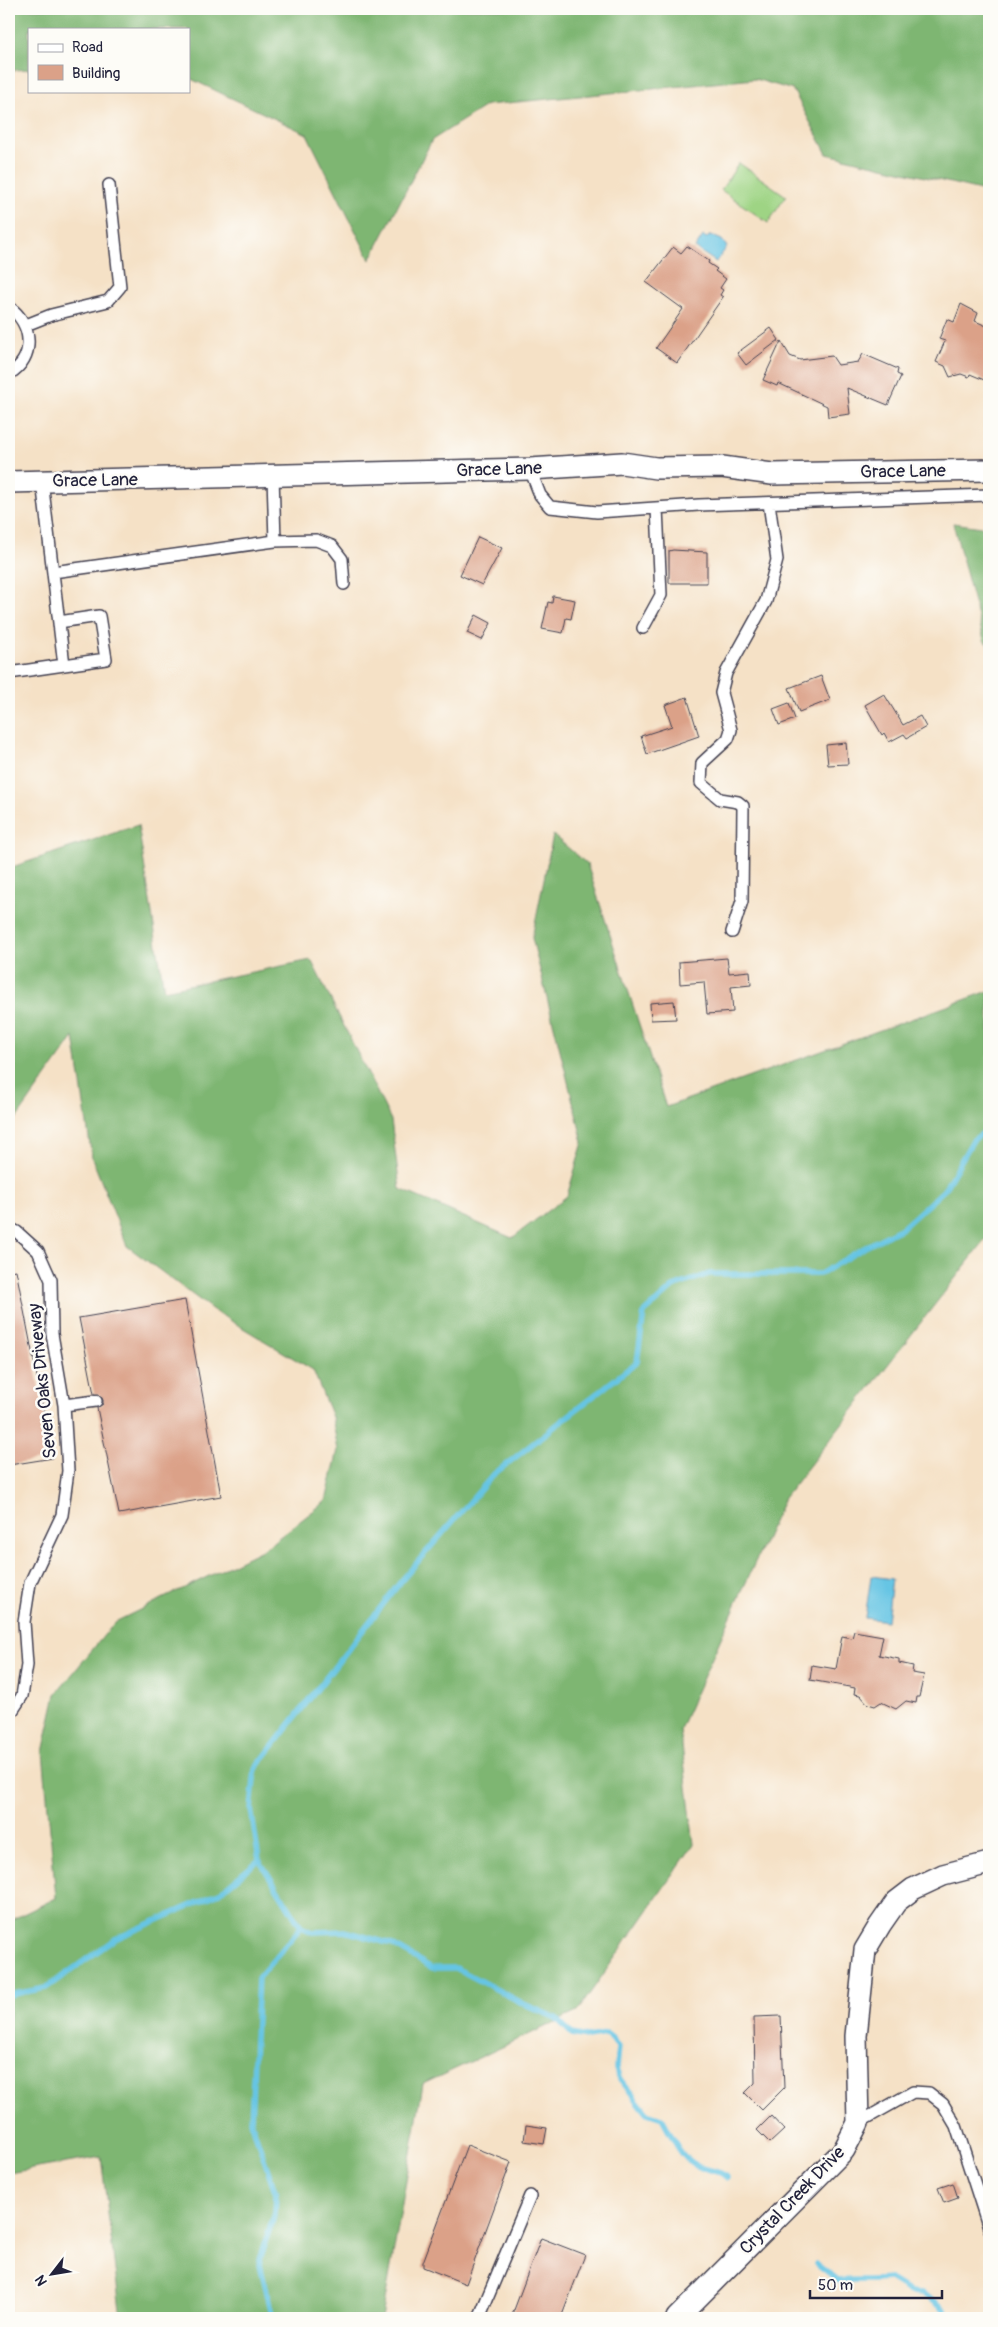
<svg xmlns="http://www.w3.org/2000/svg" width="998" height="2327" font-family="Pangolin,sans-serif">
	<style>
		.green { fill: #9ed484; stroke: #607b60 }
		.forest { fill: #7eb672; stroke: #506c56 }
		.water { fill: #66c5e4; stroke: #447490 }
		.lines { fill: none; stroke-linecap: round; stroke-linejoin: round }
		.stream { stroke: #66c5e4; stroke-width: 5.5 }
		.building { fill: #dba188 }
		.lane-casing { stroke: #423f50; stroke-width: 14 }
		.street-casing { stroke: #423f50; stroke-width: 24 }
		.lane { stroke: #fff; stroke-width: 11 }
		.street { stroke: #fff; stroke-width: 21 }
		.labels { text-anchor: middle; stroke-width: 5; stroke-linejoin: round; paint-order: stroke }
		.street-label { font-size: 18px; fill: #22223b; stroke: #fdfcf7 }
	</style>
	<rect width="100%" height="100%" fill="#fdfcf7"/>
	<filter id="ink" filterUnits="userSpaceOnUse"><feTurbulence type="fractalNoise" baseFrequency=".02" numOctaves="2"/><feDisplacementMap in="SourceGraphic" scale="10" xChannelSelector="R" yChannelSelector="G"/><feConvolveMatrix kernelMatrix="1 2 1 2 8 2 1 2 1" color-interpolation-filters="sRGB"/></filter>
	<filter id="wash" filterUnits="userSpaceOnUse"><feTurbulence type="fractalNoise" baseFrequency=".0096" numOctaves="4" result="noise"/><feDisplacementMap in="SourceGraphic" scale="20" xChannelSelector="R" yChannelSelector="G"/><feGaussianBlur stdDeviation="1.12" result="paint"/><feColorMatrix in="noise" values="0 0 0 0 0 0 0 0 0 0 0 0 0 0 0 0 0 1.4 0 .05"/><feComposite in="paint" operator="in"/></filter>
	<g filter="url(#wash)">
		<rect width="100%" height="100%" fill="#f5e1c6"/>
		<!-- green -->
		<path class="green" d="M 739,163 L 786,196 L 768,223 L 721,190 Z"/>
		<!-- forest -->
		<path class="forest" d="M 9,9 L 989,9 L 989,192 L 827,154 L 793,90 L 755,79 L 487,105 L 432,140 L 370,260 L 307,134 L 189,78 L 189,29 L 29,29 L 29,69 L 15,70 L 9,78 Z
			M 953,523 L 989,528 L 989,646 L 984,640 Z
			M 138,825 L 164,990 L 311,960 L 391,1120 L 400,1189 L 512,1238 L 567,1196 L 583,1142 L 532,938 L 553,835 L 587,864 L 666,1107 L 989,991 L 989,1235 L 784,1498 L 680,1729 L 694,1844 L 577,2012 L 423,2084 L 382,2318 L 121,2318 L 101,2157 L 9,2173 L 9,1921 L 56,1898 L 43,1752 L 56,1694 L 115,1622 L 264,1549 L 326,1501 L 338,1450 L 332,1417 L 313,1370 L 213,1310 L 127,1246 L 92,1158 L 74,1037 L 9,1129 L 9,868 Z"/>
		<!-- water -->
		<path class="water" d="M 710,235 L 722,240 L 727,247 L 716,262 L 695,248 L 703,236 L 707,238 Z
			M 871,1576 L 892,1579 L 887,1621 L 865,1618 Z"/>
		<g class="lines">
			<!-- stream -->
			<path class="stream" d="M 259,1860 L 301,1927 L 313,1932 L 345,1931 L 391,1944 L 432,1968 L 456,1968 L 524,2004 L 556,2018 L 572,2034 L 587,2037 L 607,2034 L 612,2038 L 618,2047 L 616,2068 L 620,2079 L 647,2113 L 662,2118 C 670,2131 678,2154 692,2163 C 702,2171 717,2168 727,2178
				M 9,1995 L 46,1988 L 115,1939 L 219,1893 L 259,1860 L 251,1809 L 255,1769 L 402,1580 L 494,1474 L 637,1362 L 644,1313 L 673,1287 L 709,1274 L 820,1274 L 867,1246 L 902,1228 L 944,1190 L 973,1140 L 989,1129
				M 816,2264 L 838,2281 C 856,2279 872,2281 889,2279 L 910,2292 L 923,2293 L 946,2311
				M 273,2318 L 259,2260 L 275,2213 L 276,2194 L 251,2121 L 258,1978 L 301,1927"/>
		</g>
		<g id="blocks">
			<!-- building -->
			<path class="building" d="M 687,246 L 709,261 L 708,263 L 717,269 L 715,271 L 726,279 L 720,288 L 723,290 L 720,295 L 723,297 L 677,363 L 656,348 L 683,309 L 646,282 L 673,247 L 681,253 Z
				M 961,304 L 978,313 L 975,321 L 989,327 L 989,382 L 970,374 L 969,377 L 961,374 L 950,377 L 945,366 L 936,362 L 945,341 L 939,339 L 947,319 L 954,322 Z
				M 771,328 L 779,340 L 746,365 L 737,353 Z
				M 781,341 L 790,356 L 800,360 L 832,356 L 838,365 L 858,362 L 863,354 L 898,369 L 897,374 L 901,376 L 888,405 L 847,388 L 850,414 L 828,417 L 827,406 L 778,383 L 777,386 L 763,380 Z
				M 478,537 L 502,548 L 482,585 L 460,575 Z
				M 673,550 L 707,552 L 707,583 L 669,583 L 669,551 Z
				M 553,596 L 575,600 L 571,619 L 566,618 L 563,633 L 542,629 L 548,602 L 552,603 Z
				M 476,615 L 491,623 L 482,640 L 467,633 Z
				M 821,676 L 830,700 L 799,712 L 789,688 Z
				M 884,694 L 903,725 L 920,716 L 926,727 L 907,738 L 904,734 L 889,742 L 884,733 L 882,735 L 865,705 Z
				M 687,697 L 699,736 L 647,754 L 641,736 L 672,726 L 665,705 Z
				M 789,703 L 795,719 L 779,725 L 773,709 Z
				M 846,743 L 848,764 L 828,765 L 826,745 Z
				M 727,958 L 729,973 L 750,971 L 751,985 L 731,987 L 733,1012 L 707,1014 L 704,982 L 680,984 L 679,962 Z
				M 674,1001 L 676,1019 L 651,1020 L 650,1003 Z
				M 16,1270 L 53,1458 L 9,1465 L 9,1271 Z
				M 185,1300 L 221,1496 L 119,1514 L 97,1408 L 103,1404 L 103,1400 L 99,1394 L 94,1394 L 79,1318 Z
				M 854,1631 L 883,1636 L 879,1655 L 899,1659 L 899,1663 L 913,1666 L 912,1673 L 924,1675 L 919,1697 L 917,1697 L 916,1703 L 906,1701 L 896,1709 L 881,1702 L 875,1706 L 868,1704 L 860,1695 L 854,1694 L 855,1688 L 810,1680 L 812,1665 L 836,1669 L 842,1636 L 852,1638 Z
				M 781,2016 L 784,2088 L 762,2110 L 745,2093 L 755,2083 L 754,2017 Z
				M 771,2116 L 784,2130 L 770,2143 L 757,2130 Z
				M 526,2125 L 547,2128 L 544,2144 L 524,2141 Z
				M 467,2145 L 511,2162 L 466,2284 L 423,2267 L 423,2262 Z
				M 953,2183 L 958,2198 L 944,2203 L 938,2188 Z
				M 541,2238 L 585,2255 L 561,2318 L 511,2318 Z"/>
		</g>
	</g>
	<g filter="url(#ink)">
		<use href="#blocks" fill-opacity="0" stroke="#423f50" stroke-width="1"/>
		<g class="lines">
			<defs>
				<path id="lane" d="M 9,307 C 33,324 36,358 9,374
					M 26,325 L 51,315 L 108,301 L 120,287 L 109,185
					M 530,469 L 540,495 L 550,507 L 597,512 L 699,505 L 989,495
					M 273,476 L 275,541
					M 53,572 L 275,541 L 316,540 L 332,546 L 342,559 L 344,584
					M 59,622 L 99,616 L 106,659 L 64,665
					M 643,628 L 661,595 L 657,508
					M 9,673 L 64,665 L 42,481
					M 732,932 L 742,901 L 743,806 L 738,802 L 720,799 L 701,783 L 702,763 L 728,739 L 731,730 L 721,693 L 726,673 L 766,601 L 777,560 L 769,503
					M 9,1228 L 17,1232 L 38,1251 L 51,1280 L 52,1334 L 64,1405 L 68,1471 L 62,1515 L 30,1583 L 24,1622 L 27,1665 L 22,1696 L 9,1716
					M 64,1405 L 96,1401
					M 858,2123 L 913,2092 L 929,2093 L 943,2104 L 956,2126 L 989,2228
					M 479,2318 L 530,2196"/>
				<path id="street" d="M 9,482 L 530,469 L 622,463 L 656,468 L 722,467 L 772,474 L 989,470
					M 677,2318 L 844,2150 L 858,2123 L 856,2036 L 865,1950 L 880,1925 L 896,1902 L 913,1889 L 943,1875 L 989,1863"/>
			</defs>
			<!-- lane casing -->
			<use href="#lane" class="lane-casing"/>
			<!-- street casing -->
			<use href="#street" class="street-casing"/>
			<!-- lane -->
			<use href="#lane" class="lane"/>
			<!-- street -->
			<use href="#street" class="street"/>
		</g>
	</g>
	<g class="labels">
		<!-- street labels -->
		<g class="street-label">
			<text transform="translate(499 469) rotate(-2)" y="6">Grace Lane</text>
			<text transform="translate(903 471) rotate(-1)" y="6">Grace Lane</text>
			<text transform="translate(95 480) rotate(-1)" y="6">Grace Lane</text>
			<text transform="translate(42 1381) rotate(-96)" y="6">Seven Oaks Driveway</text>
			<text transform="translate(792 2200) rotate(-46)" y="6">Crystal Creek Drive</text>
		</g>
	</g>
	<!-- margin -->
	<rect width="998" height="2327" fill="none" stroke="#fdfcf7" stroke-width="30"/>
	<!-- legend -->
	<rect x="28" y="28" width="162" height="65" fill="#fdfcf7" stroke="#a5a5ac"/>
	<rect x="38" y="44" width="25" height="8" fill="#ffffff" stroke="#a5a5ac"/>
	<text x="72" y="52" font-size="15" fill="#22223b">Road</text>
	<rect x="38" y="65" width="25" height="15" fill="#dba188" stroke="#a5a5ac"/>
	<text x="72" y="78" font-size="15" fill="#22223b">Building</text>
	<!-- north arrow -->
	<g transform="translate(52 2274) rotate(239)" stroke="#fdfcf7" stroke-width="4" paint-order="stroke">
	<path d="M0-4L9 19L0 12L-9 19Z" fill="#22223b"/>
	<text y="-8" font-size="14" font-weight="bold" text-anchor="middle" fill="#22223b">N</text>
	</g>
	<!-- scale -->
	<path d="M810 2290v8h132v-8" fill="none" stroke="#22223b" stroke-width="2.5"/>
	<text x="818" y="2290" font-size="15" fill="#22223b" stroke="#fdfcf7" stroke-width="4" paint-order="stroke">50 m</text>
</svg>
